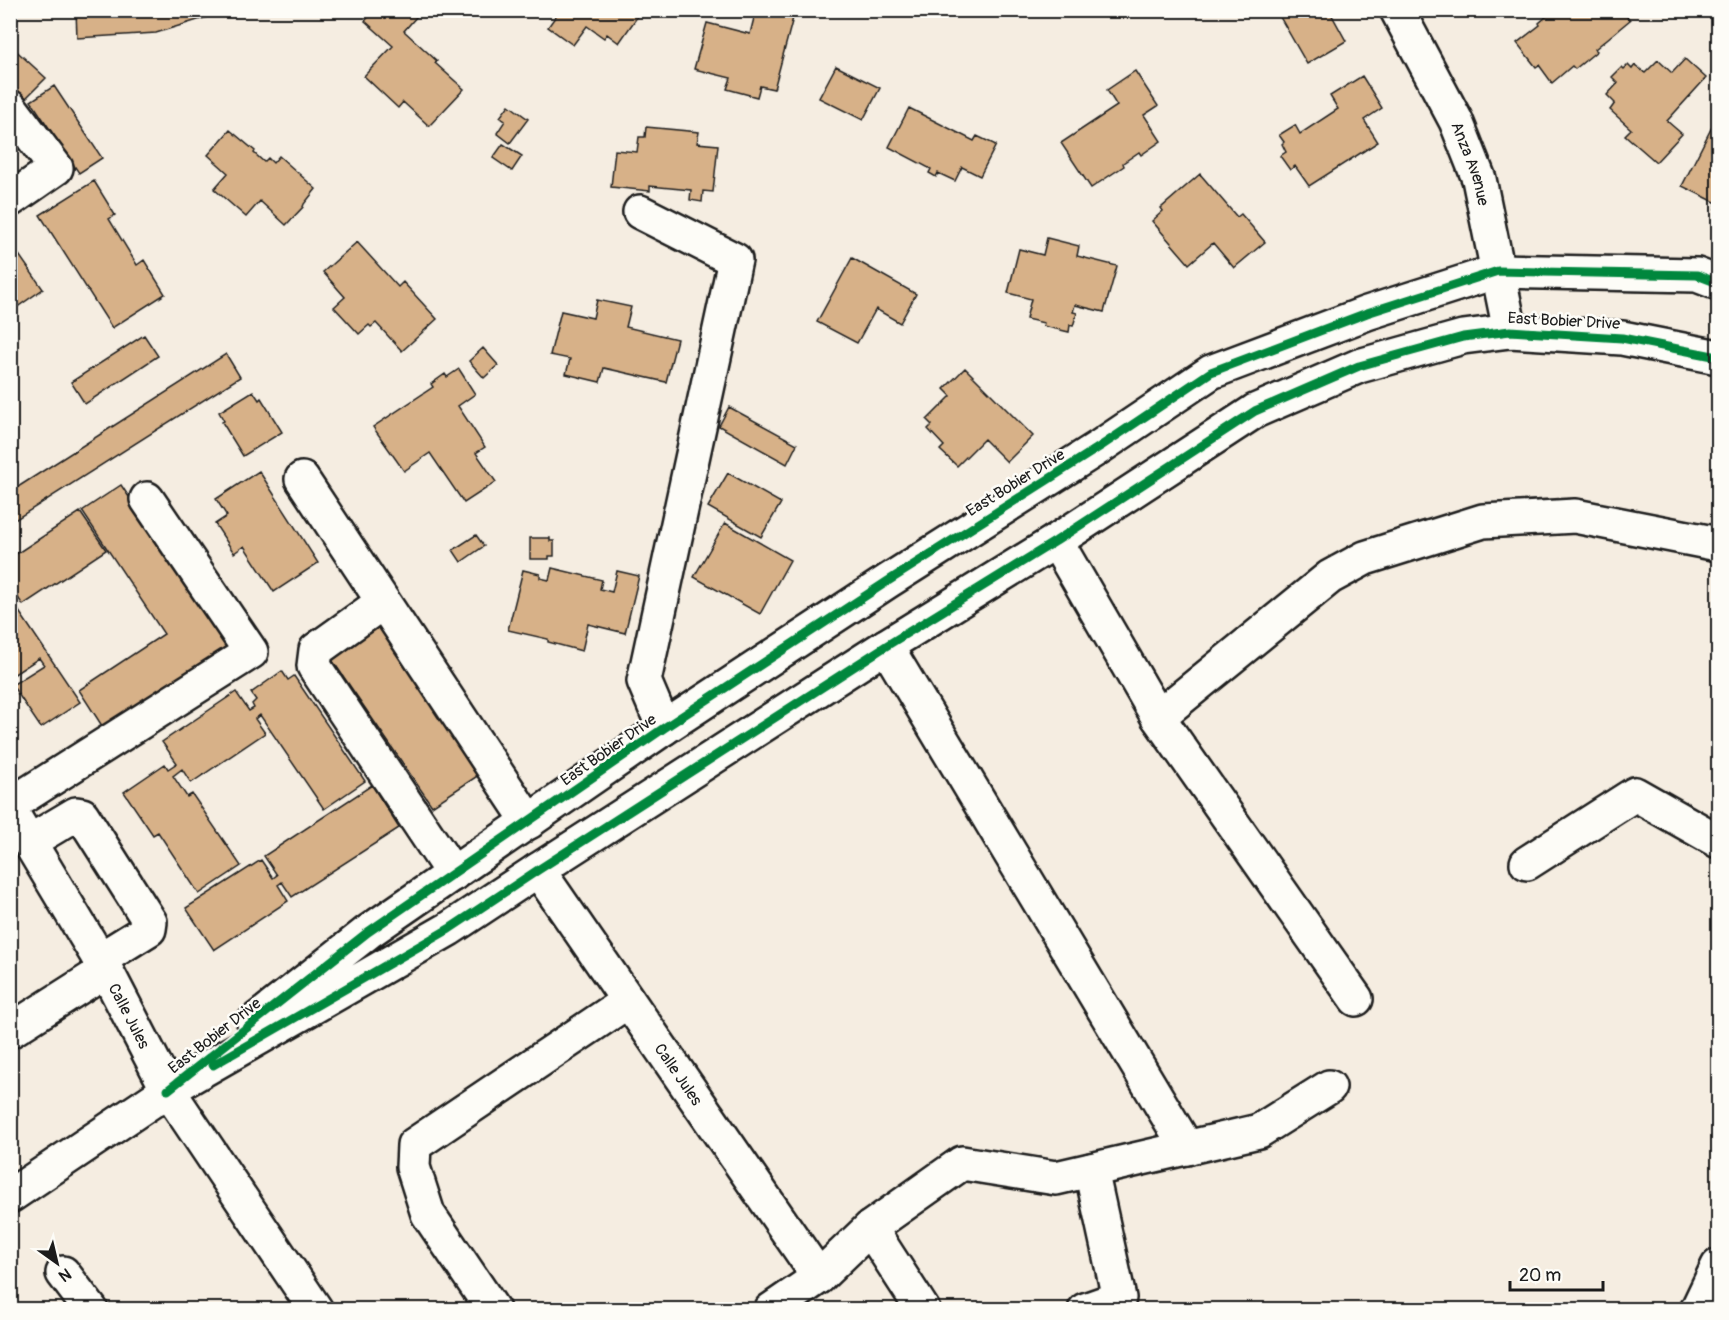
<svg xmlns="http://www.w3.org/2000/svg" width="1729" height="1320" font-family="Pangolin,sans-serif">
	<style>
		.building { fill: #d7b188; stroke: #1c1c1c; stroke-width: 1.5 }
		.lines { fill: none; stroke-linecap: round; stroke-linejoin: round }
		.minor-casing { stroke: #1c1c1c; stroke-width: 38 }
		.major-casing { stroke: #1c1c1c; stroke-width: 38 }
		.minor { stroke: #fdfcf7; stroke-width: 33 }
		.major { stroke: #fdfcf7; stroke-width: 33 }
		.cycleway-casing { stroke: #fdfcf7; stroke-width: 13 }
		.cycleway { stroke: #00873e; stroke-width: 9 }
		.labels { text-anchor: middle; stroke-width: 5; stroke-linejoin: round; paint-order: stroke }
		.street-label { font-size: 16px; fill: #1c1c1c; stroke: #fdfcf7 }
	</style>
	<rect width="100%" height="100%" fill="#f5ede1"/>
	<filter id="ink" filterUnits="userSpaceOnUse"><feTurbulence type="fractalNoise" baseFrequency=".0167" numOctaves="2"/><feDisplacementMap in="SourceGraphic" scale="12" xChannelSelector="R" yChannelSelector="G"/><feConvolveMatrix kernelMatrix="1 2 1 2 8 2 1 2 1" color-interpolation-filters="sRGB"/></filter>
	<g filter="url(#ink)">
		<!-- building -->
		<path class="building" d="M 76,10 L 230,10 L 156,33 L 77,38 Z
			M 375,10 L 411,10 L 417,16 L 404,31 L 437,61 L 435,63 L 464,89 L 429,126 L 403,102 L 398,108 L 364,76 L 393,46 L 365,21 Z
			M 560,10 L 568,10 L 571,13 L 572,10 L 642,10 L 619,43 L 607,34 L 604,38 L 587,26 L 573,45 L 548,27 Z
			M 756,10 L 780,10 L 794,14 L 774,89 L 760,86 L 757,97 L 727,89 L 731,78 L 694,69 L 707,23 L 750,34 Z
			M 1276,10 L 1329,10 L 1346,41 L 1307,64 Z
			M 1554,10 L 1629,10 L 1625,14 L 1630,20 L 1595,49 L 1597,51 L 1575,69 L 1572,66 L 1552,83 L 1539,65 L 1536,67 L 1517,43 L 1540,25 L 1539,23 Z
			M 10,45 L 46,78 L 26,98 L 10,83 Z
			M 1685,59 L 1706,78 L 1667,121 L 1682,134 L 1656,162 L 1625,135 L 1631,129 L 1610,110 L 1615,103 L 1607,95 L 1618,83 L 1612,77 L 1622,67 L 1624,69 L 1628,65 L 1632,69 L 1635,65 L 1645,73 L 1658,60 L 1672,73 Z
			M 836,66 L 880,88 L 863,120 L 819,98 Z
			M 1135,71 L 1158,106 L 1144,115 L 1161,141 L 1141,155 L 1139,152 L 1123,163 L 1124,166 L 1091,188 L 1061,143 L 1117,106 L 1107,90 Z
			M 1362,76 L 1382,108 L 1364,120 L 1378,142 L 1309,186 L 1295,166 L 1290,170 L 1280,156 L 1286,152 L 1282,144 L 1284,142 L 1279,135 L 1295,125 L 1300,134 L 1338,109 L 1330,96 Z
			M 54,86 L 102,158 L 79,173 L 31,101 Z
			M 509,105 L 528,119 L 510,143 L 497,133 L 505,121 L 500,117 Z
			M 909,108 L 974,141 L 977,136 L 996,145 L 980,176 L 962,167 L 955,181 L 938,173 L 936,177 L 929,173 L 931,169 L 889,147 Z
			M 1717,117 L 1718,117 L 1718,211 L 1715,209 L 1717,203 L 1682,186 Z
			M 646,127 L 699,132 L 697,143 L 718,145 L 713,192 L 703,191 L 702,202 L 690,200 L 691,190 L 650,186 L 650,191 L 611,187 L 615,150 L 637,152 L 639,137 L 645,137 Z
			M 230,130 L 255,151 L 254,153 L 264,162 L 268,158 L 273,163 L 279,156 L 316,189 L 304,204 L 303,207 L 286,225 L 260,201 L 246,217 L 214,189 L 228,173 L 208,155 Z
			M 503,144 L 522,156 L 512,171 L 493,158 Z
			M 1200,174 L 1237,217 L 1241,214 L 1265,242 L 1234,268 L 1213,243 L 1189,264 L 1152,221 L 1163,211 L 1161,208 Z
			M 94,181 L 115,215 L 109,219 L 137,265 L 144,260 L 165,294 L 112,328 L 40,215 Z
			M 1047,238 L 1079,246 L 1077,256 L 1117,266 L 1104,312 L 1075,305 L 1073,312 L 1077,313 L 1073,326 L 1070,325 L 1069,332 L 1043,326 L 1044,323 L 1026,319 L 1031,299 L 1008,293 L 1019,249 L 1043,255 Z
			M 10,242 L 43,289 L 10,312 Z
			M 357,242 L 398,287 L 403,282 L 437,319 L 402,351 L 376,323 L 371,327 L 369,325 L 359,334 L 334,307 L 345,297 L 323,272 Z
			M 852,258 L 916,294 L 900,323 L 876,309 L 857,343 L 817,322 Z
			M 597,300 L 631,307 L 626,327 L 677,339 L 666,382 L 604,368 L 600,382 L 566,374 L 570,359 L 550,355 L 561,311 L 593,318 Z
			M 144,335 L 158,356 L 85,404 L 71,382 Z
			M 483,348 L 498,365 L 484,378 L 469,361 Z
			M 226,354 L 240,377 L 10,523 L 10,492 Z
			M 965,368 L 1033,436 L 1007,462 L 984,439 L 957,466 L 940,450 L 944,446 L 928,429 L 932,425 L 927,420 L 951,396 L 944,389 Z
			M 459,369 L 475,394 L 458,406 L 485,447 L 476,453 L 496,482 L 464,503 L 430,453 L 404,471 L 373,427 L 433,387 L 431,384 L 445,374 L 447,377 Z
			M 253,391 L 259,400 L 261,398 L 282,432 L 243,456 L 222,422 L 224,421 L 219,412 Z
			M 729,407 L 797,444 L 787,464 L 719,426 Z
			M 259,471 L 318,563 L 274,592 L 244,546 L 234,553 L 215,524 L 227,516 L 216,499 Z
			M 728,473 L 781,503 L 761,537 L 708,507 Z
			M 121,485 L 229,647 L 104,729 L 79,690 L 164,634 L 82,511 Z
			M 80,512 L 106,550 L 23,605 L 10,586 L 10,558 Z
			M 725,523 L 790,560 L 760,614 L 694,577 Z
			M 476,535 L 484,546 L 461,562 L 453,550 Z
			M 530,538 L 550,538 L 550,541 L 554,541 L 554,556 L 549,556 L 549,559 L 530,559 Z
			M 552,568 L 602,580 L 600,589 L 612,592 L 617,571 L 639,576 L 625,633 L 588,624 L 582,651 L 548,642 L 548,639 L 508,630 L 523,570 L 540,574 L 540,578 L 549,580 Z
			M 10,598 L 80,702 L 41,728 L 12,685 L 44,665 L 39,658 L 10,677 Z
			M 376,622 L 479,775 L 432,806 L 328,654 Z
			M 282,671 L 288,680 L 294,676 L 365,781 L 324,809 L 260,715 L 255,719 L 265,733 L 191,783 L 182,769 L 173,776 L 187,797 L 192,794 L 241,866 L 199,894 L 158,832 L 153,835 L 124,792 L 165,764 L 168,769 L 177,763 L 162,742 L 236,692 L 249,711 L 254,708 L 252,704 L 256,700 L 251,693 Z
			M 372,785 L 399,828 L 292,897 L 282,882 L 278,885 L 288,901 L 214,950 L 186,908 L 261,860 L 273,878 L 277,875 L 264,856 Z"/>
		<g class="lines">
			<defs>
				<g id="minor">
					<path id="s1" d="M 1397,10 L 1456,121 L 1479,179 L 1510,331"/>
					<path d="M 10,107 L 56,168 L 10,200"/>
					<path d="M 640,212 L 735,260 L 644,681 L 664,728"/>
					<path d="M 302,479 L 529,822"/>
					<path d="M 1056,541 L 1158,717 L 1356,999"/>
					<path d="M 383,602 L 316,650 L 314,666 L 453,874"/>
					<path d="M 886,646 L 1187,1148"/>
					<path d="M 1158,717 L 1330,577 L 1365,558 L 1483,521 L 1575,516 L 1718,544"/>
					<path d="M 10,805 L 251,652 L 147,499"/>
					<path id="s2" d="M 10,810 L 106,970 L 168,1090 L 316,1310"/>
					<path d="M 29,842 L 76,814 L 82,815 L 150,922 L 149,929 L 99,960"/>
					<path d="M 1527,863 L 1635,794 L 1718,841"/>
					<path id="s3" d="M 538,870 L 819,1277"/>
					<path d="M 10,1031 L 106,970"/>
					<path d="M 870,1228 L 923,1310"/>
					<path d="M 63,1273 L 91,1310"/>
					<path d="M 493,1310 L 428,1214 L 413,1167 L 414,1145 L 628,1001"/>
					<path d="M 771,1310 L 819,1277 L 870,1228 L 962,1163 L 1056,1178 L 1259,1131 L 1329,1087"/>
					<path d="M 1085,1310 L 1119,1298 L 1091,1170"/>
					<path d="M 1697,1310 L 1718,1266"/>
				</g>
				<path id="major" d="M 254,1022 L 368,932 L 664,728 L 888,581 L 1101,446 L 1211,372 L 1367,313 L 1498,271 L 1697,275 L 1718,283
					M 10,1196 L 168,1090 L 449,929 L 538,870 L 886,646 L 1056,541 L 1255,411 L 1359,366 L 1463,337 L 1510,331 L 1622,338 L 1718,357"/>
			</defs>
			<!-- minor casing -->
			<use href="#minor" class="minor-casing"/>
			<!-- major casing -->
			<use href="#major" class="major-casing"/>
			<!-- minor -->
			<use href="#minor" class="minor"/>
			<!-- major -->
			<use href="#major" class="major"/>
			<defs>
				<path id="cycleway" d="M 213,1065 L 449,929 L 538,870 L 886,646 L 1056,541 L 1255,411 L 1359,366 L 1463,337 L 1510,331 L 1622,338 L 1718,357
					M 168,1090 L 368,932 L 664,728 L 888,581 L 1101,446 L 1211,372 L 1367,313 L 1498,271 L 1697,275 L 1718,283"/>
			</defs>
			<!-- cycleway casing -->
			<use href="#cycleway" class="cycleway-casing"/>
			<!-- cycleway -->
			<use href="#cycleway" class="cycleway"/>
		</g>
	</g>
	<g class="labels">
		<!-- street labels -->
		<g class="street-label">
			<text dy="6" stroke="none"><textPath href="#s1" startOffset="171">Anza Avenue</textPath></text>
			<text transform="translate(1564 320) rotate(3)" y="6">East Bobier Drive</text>
			<text transform="translate(1015 482) rotate(-32)" y="6">East Bobier Drive</text>
			<text transform="translate(608 749) rotate(-35)" y="6">East Bobier Drive</text>
			<text dy="6" stroke="none"><textPath href="#s2" startOffset="238">Calle Jules</textPath></text>
			<text transform="translate(214 1035) rotate(-38)" y="6">East Bobier Drive</text>
			<text dy="6" stroke="none"><textPath href="#s3" startOffset="248">Calle Jules</textPath></text>
		</g>
	</g>
	<!-- margin -->
	<rect width="1729" height="1320" fill="none" stroke="#fdfcf7" stroke-width="36"/>
	<rect x="18" y="18" width="1693" height="1284" fill="none" stroke="#1c1c1c" stroke-width="2" filter="url(#ink)"/>
	<!-- north arrow -->
	<g transform="translate(57 1263) rotate(146)" stroke="#fdfcf7" stroke-width="4.5" paint-order="stroke">
	<path d="M0-4.5L10 22L0 15L-10 22Z" fill="#1c1c1c"/>
	<text y="-9" font-size="16" font-weight="bold" text-anchor="middle" fill="#1c1c1c">N</text>
	</g>
	<!-- scale -->
	<path d="M1510 1281v9h93v-9" fill="none" stroke="#1c1c1c" stroke-width="3"/>
	<text x="1519" y="1281" font-size="18" fill="#1c1c1c" stroke="#fdfcf7" stroke-width="4.5" paint-order="stroke">20 m</text>
</svg>
